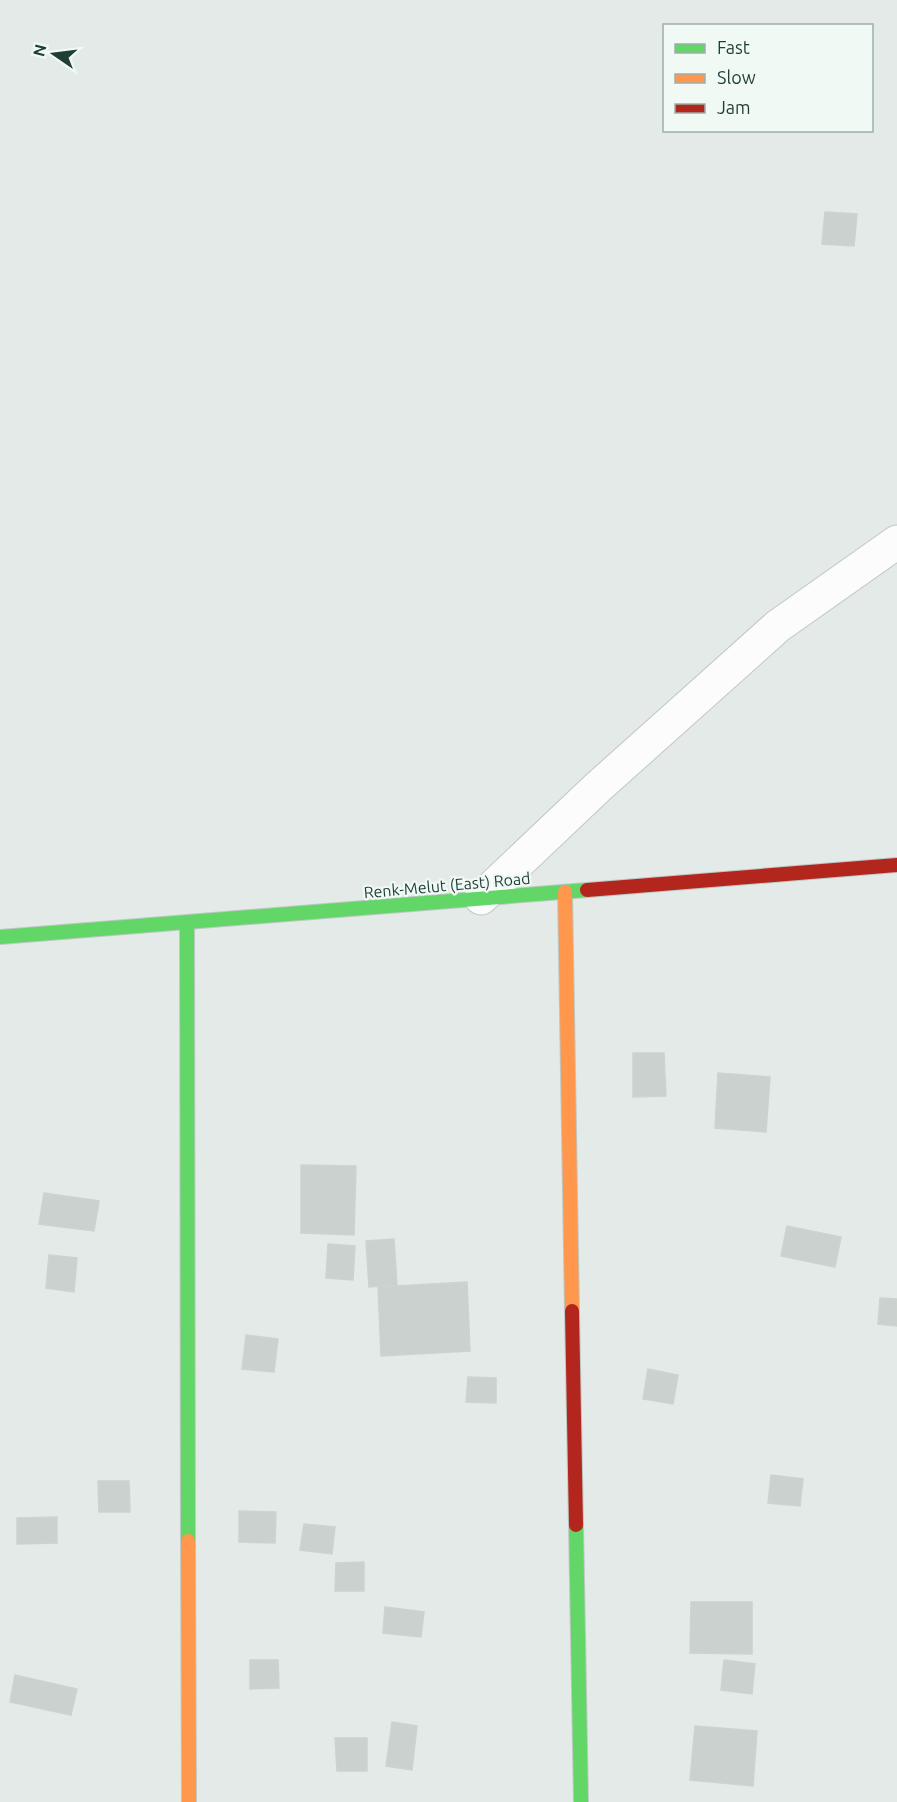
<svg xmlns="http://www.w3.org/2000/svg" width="897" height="1802" font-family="Ubuntu,sans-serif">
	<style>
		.building { fill: #cad1ce; stroke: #ccd3d0; stroke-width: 1.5 }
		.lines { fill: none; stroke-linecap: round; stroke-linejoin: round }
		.street-casing { stroke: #c0c7c4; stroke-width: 35 }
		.fast-casing { stroke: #bec8c4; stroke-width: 16 }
		.slow-casing { stroke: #bec8c4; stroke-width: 16 }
		.jam-casing { stroke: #bec8c4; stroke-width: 16 }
		.street { stroke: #fbfcfb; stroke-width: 33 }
		.fast { stroke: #63d668; stroke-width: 14 }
		.slow { stroke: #ff974d; stroke-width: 14 }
		.jam { stroke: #b3261e; stroke-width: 14 }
		.labels { text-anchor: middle; stroke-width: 4.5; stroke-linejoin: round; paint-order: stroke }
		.street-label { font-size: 16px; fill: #1f3f36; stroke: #f1f9f5 }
	</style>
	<rect width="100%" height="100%" fill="#e3eae7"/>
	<!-- building -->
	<path class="building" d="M 825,212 L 857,214 L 854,246 L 822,244 Z
		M 633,1053 L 664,1053 L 666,1096 L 633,1097 Z
		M 718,1073 L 770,1077 L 766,1132 L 715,1128 Z
		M 301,1165 L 356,1166 L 354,1235 L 301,1233 Z
		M 44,1193 L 99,1201 L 94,1231 L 39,1224 Z
		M 787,1226 L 841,1237 L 835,1267 L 781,1256 Z
		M 394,1239 L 397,1285 L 369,1287 L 366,1241 Z
		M 328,1244 L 355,1246 L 353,1280 L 326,1278 Z
		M 49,1255 L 77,1258 L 74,1292 L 46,1288 Z
		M 467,1282 L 470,1351 L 381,1356 L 378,1287 Z
		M 880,1298 L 897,1299 L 897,1326 L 878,1324 Z
		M 246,1335 L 278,1339 L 274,1372 L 242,1369 Z
		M 648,1369 L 678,1375 L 673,1404 L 643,1399 Z
		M 468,1377 L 496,1378 L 496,1403 L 466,1402 Z
		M 771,1475 L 803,1479 L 800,1506 L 768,1503 Z
		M 98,1481 L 129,1481 L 130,1512 L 99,1512 Z
		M 239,1511 L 276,1512 L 275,1543 L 239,1542 Z
		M 57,1517 L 57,1543 L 17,1544 L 17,1518 Z
		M 304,1524 L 335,1527 L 332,1554 L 300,1550 Z
		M 364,1562 L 364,1591 L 335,1591 L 336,1563 Z
		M 691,1602 L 752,1602 L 752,1654 L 690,1653 Z
		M 385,1607 L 424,1612 L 421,1637 L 383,1633 Z
		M 250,1660 L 278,1660 L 279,1688 L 250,1689 Z
		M 724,1660 L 755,1664 L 752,1694 L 721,1690 Z
		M 15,1675 L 77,1689 L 71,1715 L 10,1702 Z
		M 392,1722 L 417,1726 L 412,1770 L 386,1766 Z
		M 695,1726 L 757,1731 L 753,1786 L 690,1780 Z
		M 335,1738 L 367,1738 L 367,1771 L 337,1771 Z"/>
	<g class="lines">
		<defs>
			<path id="street" d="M 481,898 L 597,788 L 778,626 L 897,542"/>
			<path id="fast" d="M 187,922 L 188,1541
				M 0,937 L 587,890
				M 576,1525 L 581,1802"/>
			<path id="slow" d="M 565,892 L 572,1311
				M 188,1541 L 189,1802"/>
			<path id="jam" d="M 587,890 L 897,865
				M 572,1311 L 576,1525"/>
		</defs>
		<!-- street casing -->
		<use href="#street" class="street-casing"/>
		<!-- fast casing -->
		<use href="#fast" class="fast-casing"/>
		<!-- slow casing -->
		<use href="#slow" class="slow-casing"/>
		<!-- jam casing -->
		<use href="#jam" class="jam-casing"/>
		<!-- street -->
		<use href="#street" class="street"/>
		<!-- fast -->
		<use href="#fast" class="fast"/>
		<!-- slow -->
		<use href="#slow" class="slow"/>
		<!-- jam -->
		<use href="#jam" class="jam"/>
	</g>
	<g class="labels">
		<!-- street labels -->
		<g class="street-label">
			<text transform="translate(447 885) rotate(-5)" y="6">Renk-Melut (East) Road</text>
		</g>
	</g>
	<!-- legend -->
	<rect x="663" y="24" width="210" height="108" fill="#f1f9f5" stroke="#9dafa9" stroke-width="1.5"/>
	<rect x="675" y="44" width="30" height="9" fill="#63d668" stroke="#9dafa9" stroke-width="1.5"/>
	<text x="717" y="54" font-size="18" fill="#1f3f36">Fast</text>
	<rect x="675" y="74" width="30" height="9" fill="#ff974d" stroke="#9dafa9" stroke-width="1.5"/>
	<text x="717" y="84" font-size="18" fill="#1f3f36">Slow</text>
	<rect x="675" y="104" width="30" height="9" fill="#b3261e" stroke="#9dafa9" stroke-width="1.5"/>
	<text x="717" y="114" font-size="18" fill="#1f3f36">Jam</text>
	<!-- north arrow -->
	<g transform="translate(54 54) rotate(284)" stroke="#f1f9f5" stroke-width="4.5" paint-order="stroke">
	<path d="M0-4.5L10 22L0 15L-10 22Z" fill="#1f3f36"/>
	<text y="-9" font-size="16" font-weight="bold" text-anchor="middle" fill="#1f3f36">N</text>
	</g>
</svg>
